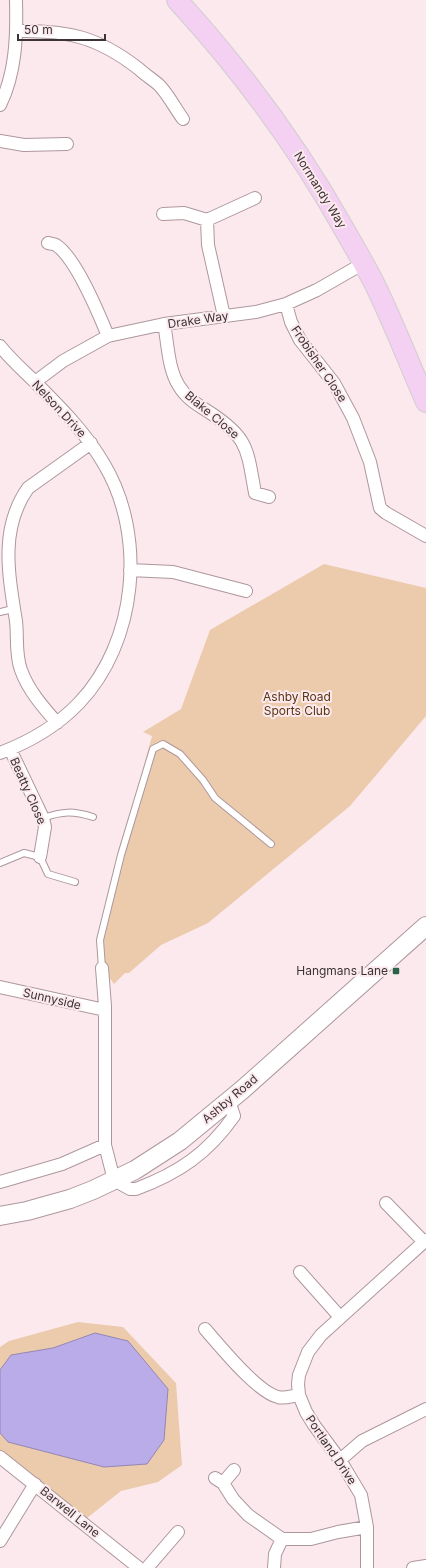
<svg xmlns="http://www.w3.org/2000/svg" width="426" height="1568" font-family="Inter,sans-serif">
	<style>
		.green { fill: #eccbac }
		.water { fill: #baabe9; stroke: #9487b3 }
		.lines { fill: none; stroke-linecap: round; stroke-linejoin: round }
		.service-casing { stroke: #ad979d; stroke-width: 8 }
		.minor-casing { stroke: #ad979d; stroke-width: 14 }
		.secondary-casing { stroke: #ad979d; stroke-width: 20 }
		.primary-casing { stroke: #d0cecf; stroke-width: 22 }
		.service { stroke: #fff; stroke-width: 6 }
		.minor { stroke: #fff; stroke-width: 12 }
		.secondary { stroke: #fff; stroke-width: 18 }
		.primary { stroke: #f4d0f2; stroke-width: 20 }
		.poi-dot { fill: #2b6249; stroke: #fce9ee; stroke-width: 1.5 }
		.labels { text-anchor: middle; stroke-width: 4; stroke-linejoin: round; paint-order: stroke }
		.street-label { font-size: 12px; fill: #3b3335; stroke: #fce9ee }
		.park-label { font-size: 12px; fill: #583611; stroke: #fce9ee }
		.poi-label { font-size: 12px; fill: #3b3335; stroke: #fce9ee; text-anchor: end }
	</style>
	<rect width="100%" height="100%" fill="#fce9ee"/>
	<!-- green -->
	<path class="green" d="M 324,564 L 426,588 L 426,716 L 350,806 L 208,923 L 161,945 L 129,973 L 125,973 L 114,984 C 102,967 97,960 97,939 L 152,736 L 143,732 L 181,709 L 210,630 Z
		M 78,1322 L 123,1327 L 176,1383 L 182,1465 L 158,1482 L 121,1491 L 82,1522 L 0,1457 L 0,1347 L 9,1341 Z"/>
	<!-- water -->
	<path class="water" d="M 95,1333 L 128,1341 L 168,1389 L 164,1440 L 147,1464 L 104,1467 L 8,1442 L 0,1433 L 0,1370 L 11,1355 L 53,1348 Z"/>
	<g class="lines">
		<defs>
			<path id="service" d="M 0,612 L 13,609
				M 43,818 C 63,811 73,811 93,817
				M 0,863 L 24,853 L 40,857 L 48,874 L 75,882
				M 102,968 L 100,940 L 121,855 L 153,749 L 163,744 L 180,754 L 203,780 L 215,798 L 271,844"/>
			<path id="minor" d="M 17,31 C 68,30 98,37 139,69 C 145,75 154,80 160,86 C 169,96 175,108 183,119
				M 0,105 C 16,73 17,35 16,0
				M 0,141 L 24,145 L 67,144
				M 163,214 L 184,213 L 207,220
				M 48,243 C 51,244 54,244 56,245 C 76,258 99,314 108,336
				M 286,304 L 291,322 L 300,340 L 334,383 L 353,418 L 370,462 L 380,508 L 386,513 L 426,536
				M 224,316 L 208,245 L 207,220 L 255,198
				M 164,324 C 168,344 168,369 179,386 C 186,398 198,405 209,412 C 249,438 247,449 255,493 L 269,497
				M 0,346 C 11,360 24,371 36,383 C 61,408 86,433 104,464 C 147,536 137,642 79,703 C 57,726 29,742 0,753
				M 35,382 L 63,361 L 108,336 L 164,324 L 256,312 L 286,304 L 317,290 L 364,263
				M 130,570 L 173,572 L 246,591
				M 57,723 C 43,707 28,690 21,670 C 15,654 18,638 16,621 C 8,572 0,528 28,488 L 91,443
				M 10,749 L 43,818 L 45,827 L 40,857
				M 102,968 L 105,1006 L 105,1145 L 114,1180 L 130,1189 L 136,1189 C 179,1173 208,1153 234,1116 L 229,1101
				M 0,987 L 105,1010
				M 0,1182 L 62,1164 L 105,1145
				M 386,1203 L 424,1242
				M 300,1272 L 340,1317
				M 205,1329 C 220,1346 257,1392 278,1397 C 284,1399 292,1396 299,1395
				M 0,1457 L 139,1568
				M 340,1460 L 362,1441 L 426,1409
				M 215,1478 L 223,1483 L 233,1499 L 248,1515 L 282,1539 L 311,1539 L 338,1532 L 367,1527
				M 223,1483 L 234,1470
				M 0,1541 L 35,1484
				M 147,1568 L 178,1532
				M 274,1568 L 275,1554 L 282,1539
				M 367,1568 L 367,1527 L 361,1495 L 340,1460 L 314,1425 L 306,1412 L 299,1395 L 298,1384 L 299,1375 L 308,1352 L 321,1335 L 426,1240
				M 413,1568 L 426,1566"/>
			<path id="secondary" d="M 0,1216 L 27,1211 L 70,1199 L 93,1190 L 135,1170 L 180,1141 L 242,1090 L 426,926"/>
			<path id="primary" d="M 177,0 C 241,70 298,147 344,229 C 356,250 368,270 378,291 C 395,327 410,365 426,402"/>
		</defs>
		<!-- service casing -->
		<use href="#service" class="service-casing"/>
		<!-- minor casing -->
		<use href="#minor" class="minor-casing"/>
		<!-- secondary casing -->
		<use href="#secondary" class="secondary-casing"/>
		<!-- primary casing -->
		<use href="#primary" class="primary-casing"/>
		<!-- service -->
		<use href="#service" class="service"/>
		<!-- minor -->
		<use href="#minor" class="minor"/>
		<!-- secondary -->
		<use href="#secondary" class="secondary"/>
		<!-- primary -->
		<use href="#primary" class="primary"/>
	</g>
	<!-- markers -->
	<rect class="poi-dot" x="392" y="967" width="8" height="8" rx="2"/>
	<g class="labels">
		<!-- street labels -->
		<g class="street-label">
			<text transform="translate(320 190) rotate(58)" y="4">Normandy Way</text>
			<text transform="translate(198 320) rotate(-8)" y="4">Drake Way</text>
			<text transform="translate(319 364) rotate(56)" y="4">Frobisher Close</text>
			<text transform="translate(59 409) rotate(47)" y="4">Nelson Drive</text>
			<text transform="translate(212 415) rotate(40)" y="4">Blake Close</text>
			<text transform="translate(28 791) rotate(66)" y="4">Beatty Close</text>
			<text transform="translate(52 999) rotate(13)" y="4">Sunnyside</text>
			<text transform="translate(230 1099) rotate(-40)" y="4">Ashby Road</text>
			<text transform="translate(331 1450) rotate(56)" y="4">Portland Drive</text>
			<text transform="translate(70 1512) rotate(39)" y="4">Barwell Lane</text>
		</g>
		<!-- park labels -->
		<g class="park-label">
			<text x="297" y="701">Ashby Road<tspan x="297" dy="14">Sports Club</tspan></text>
		</g>
		<!-- poi labels -->
		<g class="poi-label">
			<text x="388" y="975">Hangmans Lane</text>
		</g>
	</g>
	<!-- scale -->
	<path d="M18 34v6h87v-6" fill="none" stroke="#3b3335" stroke-width="2"/>
	<text x="24" y="34" font-size="12" fill="#3b3335" stroke="#fce9ee" stroke-width="3" paint-order="stroke">50 m</text>
</svg>
